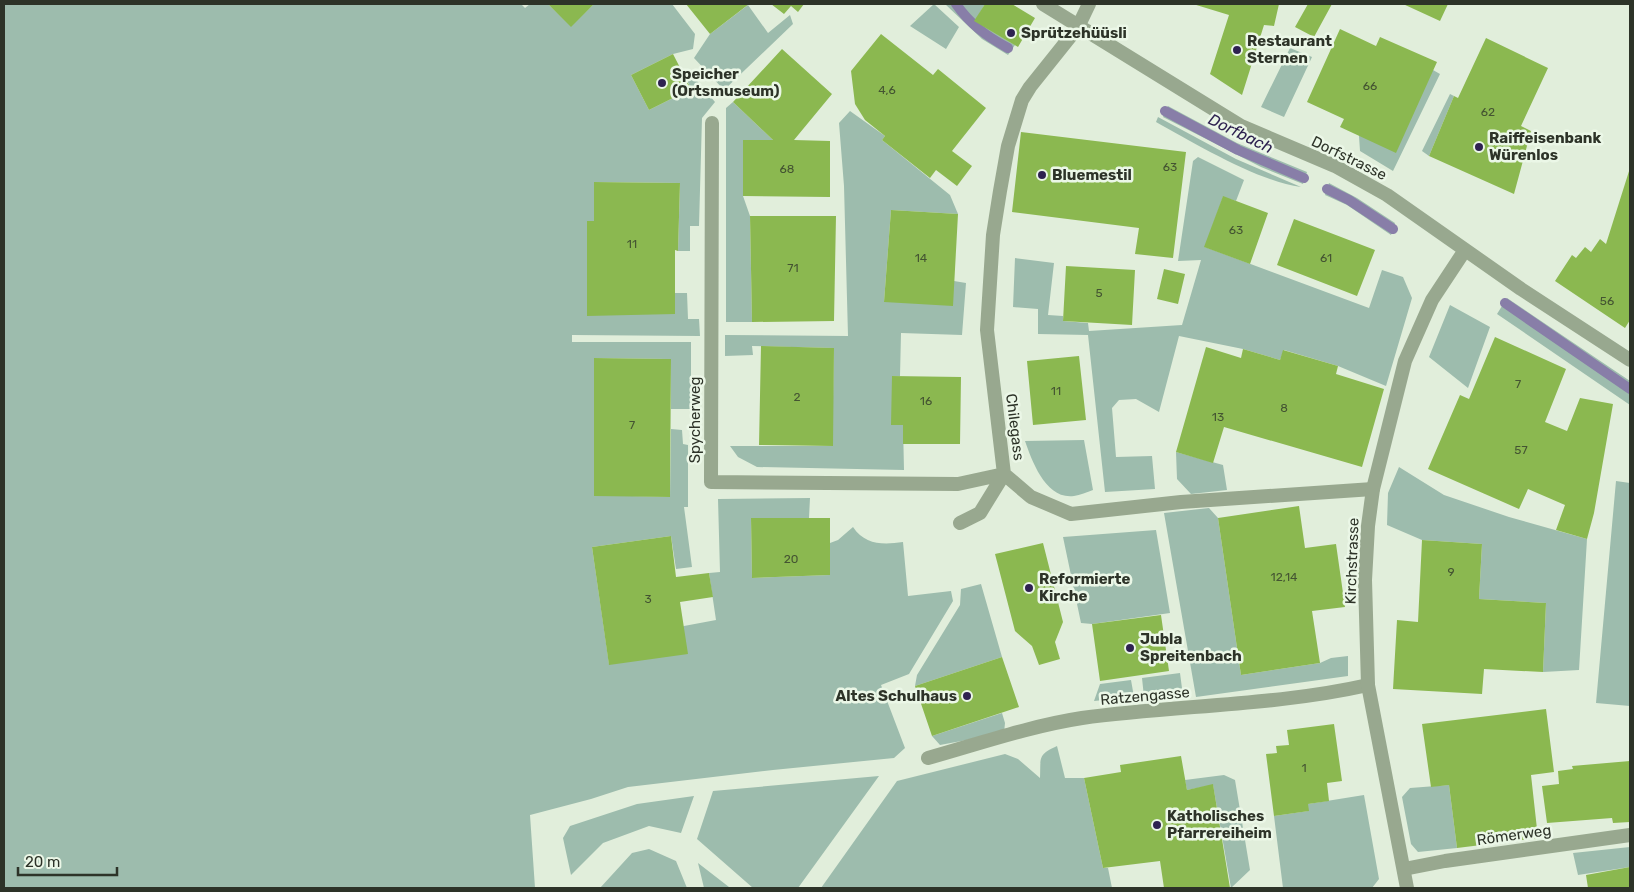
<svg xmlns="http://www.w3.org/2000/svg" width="1634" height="892" font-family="Rubik,sans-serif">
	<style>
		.green { fill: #9dbcad }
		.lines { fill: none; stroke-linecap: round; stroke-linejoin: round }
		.stream { stroke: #887ea8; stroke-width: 10 }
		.building { fill: #8bb850 }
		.service { stroke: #98a88f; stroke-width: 14 }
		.minor { stroke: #98a88f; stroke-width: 14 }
		.poi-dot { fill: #2e2250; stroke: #ebf7e7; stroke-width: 2 }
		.labels { text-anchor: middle; stroke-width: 5; stroke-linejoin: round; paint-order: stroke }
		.number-label { font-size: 12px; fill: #445432 }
		.poi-label { font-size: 15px; font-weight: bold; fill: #2d3328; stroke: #ebf7e7; text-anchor: start }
		.street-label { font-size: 15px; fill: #2d3328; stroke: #ebf7e7 }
		.water-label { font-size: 16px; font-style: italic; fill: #2e2250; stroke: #ebf7e7 }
	</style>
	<rect width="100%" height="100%" fill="#e1eedb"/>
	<!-- green -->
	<path class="green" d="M 4,4 L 521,4 L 525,8 L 530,4 L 548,4 L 571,26 L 594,4 L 672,4 L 695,34 L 693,49 L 673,54 L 631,75 L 649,110 L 691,89 L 686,78 L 692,75 L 715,102 L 702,118 L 699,226 L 690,226 L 690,251 L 678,251 L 680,183 L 594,182 L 594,221 L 587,222 L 587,315 L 674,293 L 687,293 L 688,319 L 699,319 L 700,336 L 572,335 L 572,342 L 691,342 L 691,409 L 671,409 L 671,359 L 594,358 L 594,495 L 670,497 L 671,429 L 682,430 L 683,444 L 688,445 L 688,507 L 684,507 L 692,567 L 676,569 L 671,536 L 592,547 L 609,664 L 684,626 L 716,620 L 709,573 L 720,572 L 718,499 L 810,498 L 809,518 L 751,518 L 752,578 L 830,575 L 830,543 L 838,540 L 853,527 C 865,545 883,545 903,542 L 908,596 L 951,591 L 953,601 L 909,674 L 881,685 L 905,748 L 894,758 L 773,770 L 628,787 L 591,799 L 530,815 L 535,888 L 4,888 Z
		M 934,4 L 959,27 L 946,49 L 910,26 Z
		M 945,4 L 985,4 L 975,21 L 1015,45 L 1008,55 L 982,39 Z
		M 748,5 L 768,33 L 790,15 L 793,24 L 724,90 L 694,58 L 710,34 Z
		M 1290,48 L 1312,57 L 1284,117 L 1261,107 Z
		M 1433,70 L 1440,74 L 1393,171 L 1360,151 L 1359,136 Z
		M 1450,94 L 1454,96 L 1429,156 L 1422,151 Z
		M 733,102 L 773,140 L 743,140 L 743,196 L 750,216 L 752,322 L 726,322 L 726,108 Z
		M 1168,106 L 1237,143 L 1307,172 L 1303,184 L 1261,167 L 1163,117 Z
		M 850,111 L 885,136 L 882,140 L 950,195 L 958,214 L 891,210 L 884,302 L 954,281 L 966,283 L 962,335 L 901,333 L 900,376 L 892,376 L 903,425 L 904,470 L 757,467 L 738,457 L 730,446 L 832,446 L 834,348 L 752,346 L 753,355 L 725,356 L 725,335 L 848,336 L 844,186 L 839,123 Z
		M 1158,117 L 1236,159 L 1301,187 C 1257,181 1196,144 1156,122 Z
		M 1198,157 L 1244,180 L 1236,201 L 1223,197 L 1205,247 L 1369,308 L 1382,270 L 1403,277 L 1412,298 L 1386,386 L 1338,366 L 1284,350 L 1280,360 L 1243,349 L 1179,336 L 1159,412 L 1136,399 L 1119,400 L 1112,408 L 1116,457 L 1152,456 L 1155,489 L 1105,492 L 1088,335 L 1038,334 L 1038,309 L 1013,307 L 1015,258 L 1054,263 L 1048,315 L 1063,316 L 1063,321 L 1088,323 L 1089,331 L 1182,325 L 1201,260 L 1178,261 L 1193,161 Z
		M 1329,183 L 1357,198 L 1395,223 L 1391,235 L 1347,205 L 1325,195 Z
		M 1507,298 L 1630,381 L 1630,405 L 1497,314 Z
		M 1450,305 L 1490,327 L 1468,388 L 1429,357 Z
		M 1084,440 L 1093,490 C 1087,492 1080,495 1074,496 C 1046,500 1032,461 1025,441 Z
		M 1176,452 L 1223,465 L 1227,490 L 1191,494 L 1177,479 Z
		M 1399,467 L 1444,495 L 1509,517 L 1587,539 L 1579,670 L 1543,672 L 1546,603 L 1479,599 L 1482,544 L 1422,540 L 1387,525 L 1388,493 Z
		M 1616,481 L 1630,483 L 1630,706 L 1596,703 Z
		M 1209,508 L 1218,518 L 1241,675 L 1320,663 L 1331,658 L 1348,656 L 1348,676 L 1196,697 L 1164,513 Z
		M 1156,530 L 1170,613 L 1092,624 L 1081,623 L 1063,537 Z
		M 981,584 L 1002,657 L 915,686 L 917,675 L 960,605 L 961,589 Z
		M 1180,673 L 1183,696 L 1144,697 L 1142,678 Z
		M 1131,680 L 1134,697 L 1094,701 L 1100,684 Z
		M 1002,713 L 1005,723 L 1004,733 L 940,745 L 932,736 Z
		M 1057,746 L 1065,778 L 1084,778 L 1103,868 L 1108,868 L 1112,888 L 821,888 L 897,781 L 1005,754 L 1018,759 L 1040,778 C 1041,758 1037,755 1057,746 Z
		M 1224,775 L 1235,780 L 1250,870 L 1231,888 L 1213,785 L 1187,790 L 1185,780 Z
		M 879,776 L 798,888 L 753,888 L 697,839 L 713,791 Z
		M 1449,785 L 1457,848 L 1418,852 L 1411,844 L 1402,797 L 1410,788 Z
		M 1364,795 L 1379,879 L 1372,888 L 1283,888 L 1274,816 L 1308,811 L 1308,804 Z
		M 694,796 L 681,833 L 649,826 L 603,843 L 571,875 L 563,838 L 570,826 L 637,804 Z
		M 1630,847 L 1630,867 L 1578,875 L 1573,853 Z
		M 649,849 L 676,861 L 687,888 L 600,888 L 632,853 Z
		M 698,863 L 729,887 L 730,888 L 704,888 Z"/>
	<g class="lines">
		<!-- stream -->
		<path class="stream" d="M 956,4 C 970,24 986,36 1008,48
			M 1165,111 L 1238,150 L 1304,178
			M 1327,189 L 1349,200 L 1393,229
			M 1505,303 L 1630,389"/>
	</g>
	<!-- building -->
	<path class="building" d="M 548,4 L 594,4 L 571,27 Z
		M 686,4 L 749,4 L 710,34 Z
		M 771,4 L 804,4 L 798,12 L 791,6 L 784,14 Z
		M 985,4 L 1012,4 L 1035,18 L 1018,47 L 974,21 Z
		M 1193,4 L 1279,4 L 1274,26 L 1264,25 L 1242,95 L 1210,74 L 1229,15 Z
		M 1308,4 L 1332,4 L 1314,37 L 1295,27 Z
		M 1403,4 L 1448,4 L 1440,21 Z
		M 1340,29 L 1376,46 L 1380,37 L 1437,62 L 1396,153 L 1340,127 L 1344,119 L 1307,102 Z
		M 881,34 L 933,75 L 938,69 L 986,108 L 952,151 L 972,166 L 957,186 L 936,170 L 930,178 L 882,140 L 885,136 L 865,120 L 855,104 L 851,71 Z
		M 1486,38 L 1548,68 L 1521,126 L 1531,131 L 1514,194 L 1429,156 L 1454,96 L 1458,98 Z
		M 782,49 L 832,94 L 794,140 L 830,141 L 830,197 L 743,196 L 743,140 L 773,140 L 733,102 Z
		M 673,54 L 691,89 L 649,110 L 631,75 Z
		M 1021,132 L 1186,152 L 1173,258 L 1135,254 L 1139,228 L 1012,212 Z
		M 1630,168 L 1630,320 L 1625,328 L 1555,281 L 1572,255 L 1576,258 L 1585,247 L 1591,252 L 1600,239 L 1606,244 Z
		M 594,182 L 680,183 L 678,251 L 675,250 L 675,314 L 587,316 L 587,221 L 594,221 Z
		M 1223,196 L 1268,213 L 1250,264 L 1204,247 Z
		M 891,210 L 958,214 L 953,306 L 884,302 Z
		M 750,216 L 836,216 L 834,321 L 752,322 Z
		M 1294,219 L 1375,250 L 1357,296 L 1277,265 Z
		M 1066,266 L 1135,270 L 1132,325 L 1063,321 Z
		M 1164,269 L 1185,274 L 1178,304 L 1157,299 Z
		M 1495,337 L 1566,369 L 1545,422 L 1567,431 L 1580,398 L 1613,404 L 1594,513 L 1587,539 L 1556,530 L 1565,505 L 1528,489 L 1519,509 L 1428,469 L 1460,395 L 1469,399 Z
		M 761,346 L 834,348 L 833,446 L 759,445 Z
		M 1206,347 L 1241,358 L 1243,349 L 1280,360 L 1283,350 L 1338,366 L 1336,374 L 1384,389 L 1362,467 L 1224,427 L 1213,463 L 1176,452 Z
		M 1079,356 L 1086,420 L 1033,425 L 1027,361 Z
		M 594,358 L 671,359 L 670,497 L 594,496 Z
		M 892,376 L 961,377 L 960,444 L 903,444 L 903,425 L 891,425 Z
		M 1299,506 L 1305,548 L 1336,544 L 1345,607 L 1312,611 L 1320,663 L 1241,675 L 1218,518 Z
		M 751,518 L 830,518 L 830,575 L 752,578 Z
		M 671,536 L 676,577 L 709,573 L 713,597 L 680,602 L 688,654 L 609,665 L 592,547 Z
		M 1422,540 L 1482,544 L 1479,599 L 1546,603 L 1543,672 L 1484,669 L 1482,694 L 1393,689 L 1397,620 L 1418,622 Z
		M 1043,543 L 1063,622 L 1055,642 L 1060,659 L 1039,665 L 1032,646 L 1015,631 L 995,554 Z
		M 1161,615 L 1169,671 L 1100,681 L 1092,624 Z
		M 1002,657 L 1019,707 L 932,736 L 915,686 Z
		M 1546,709 L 1554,772 L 1531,775 L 1538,838 L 1457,848 L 1449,785 L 1431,787 L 1422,724 Z
		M 1334,724 L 1342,781 L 1327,783 L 1329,801 L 1308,804 L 1309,811 L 1274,816 L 1266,754 L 1277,753 L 1276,746 L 1289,745 L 1287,730 Z
		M 1181,756 L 1187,790 L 1213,784 L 1230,888 L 1164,888 L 1160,861 L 1103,868 L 1084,778 L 1121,772 L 1120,765 Z
		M 1630,761 L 1630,822 L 1613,823 L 1612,818 L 1547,823 L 1542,786 L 1559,784 L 1558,771 L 1573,769 L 1572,766 Z
		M 1630,867 L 1630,888 L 1588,888 L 1586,875 Z"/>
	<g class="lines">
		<!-- service -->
		<path class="service" d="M 1078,27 L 1030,87 L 1022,100 L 1008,146 L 1000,191 L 993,235 L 987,330 L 1004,474 L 1031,497 L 1071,514 L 1181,502 L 1373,489
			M 712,123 L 711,482 L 958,484 L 1004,474
			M 960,523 L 980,513 L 1004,474
			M 928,758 C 978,744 1030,726 1082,718 C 1177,705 1275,706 1368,685
			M 1404,869 L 1445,861 L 1630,835"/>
		<!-- minor -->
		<path class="minor" d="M 1043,4 L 1241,126 L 1335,166 L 1387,195 L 1521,289 L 1630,360
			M 1078,27 L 1089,4
			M 1407,888 L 1368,685 L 1365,580 L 1368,526 L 1373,489 L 1405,361 L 1432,300 L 1465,250"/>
	</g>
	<!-- markers -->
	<g class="poi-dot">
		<circle cx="1011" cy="33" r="5"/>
		<circle cx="1237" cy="50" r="5"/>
		<circle cx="662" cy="83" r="5"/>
		<circle cx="1479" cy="147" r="5"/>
		<circle cx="1042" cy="175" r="5"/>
		<circle cx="1029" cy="588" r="5"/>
		<circle cx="1130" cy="648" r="5"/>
		<circle cx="967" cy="696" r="5"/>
		<circle cx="1157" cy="825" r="5"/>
	</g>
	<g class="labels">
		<!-- number labels -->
		<g class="number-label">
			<text x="1370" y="90">66</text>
			<text x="887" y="94">4,6</text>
			<text x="1488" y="116">62</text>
			<text x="1170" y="171">63</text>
			<text x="787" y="173">68</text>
			<text x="1236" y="234">63</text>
			<text x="632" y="248">11</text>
			<text x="921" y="262">14</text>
			<text x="1326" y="262">61</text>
			<text x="793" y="272">71</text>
			<text x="1099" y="297">5</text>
			<text x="1607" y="305">56</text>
			<text x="1518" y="388">7</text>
			<text x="1056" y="395">11</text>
			<text x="797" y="401">2</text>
			<text x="926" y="405">16</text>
			<text x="1284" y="412">8</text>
			<text x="1218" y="421">13</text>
			<text x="632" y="429">7</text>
			<text x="1521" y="454">57</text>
			<text x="791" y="563">20</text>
			<text x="1451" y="576">9</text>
			<text x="1284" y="581">12,14</text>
			<text x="648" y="603">3</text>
			<text x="1304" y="772">1</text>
		</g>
		<!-- poi labels -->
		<g class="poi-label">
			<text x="1021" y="38">Sprützehüüsli</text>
			<text x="1247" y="46">Restaurant<tspan x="1247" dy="17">Sternen</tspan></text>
			<text x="672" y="79">Speicher<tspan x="672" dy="17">(Ortsmuseum)</tspan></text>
			<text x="1489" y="143">Raiffeisenbank<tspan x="1489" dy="17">Würenlos</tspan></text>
			<text x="1052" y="180">Bluemestil</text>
			<text x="1039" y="584">Reformierte<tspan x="1039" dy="17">Kirche</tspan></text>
			<text x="1140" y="644">Jubla<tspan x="1140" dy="17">Spreitenbach</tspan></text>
			<text x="957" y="701" text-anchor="end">Altes Schulhaus</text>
			<text x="1167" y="821">Katholisches<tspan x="1167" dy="17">Pfarrereiheim</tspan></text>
		</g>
		<!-- street labels -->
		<g class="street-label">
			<text transform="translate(1349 158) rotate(26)" y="5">Dorfstrasse</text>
			<text transform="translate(695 420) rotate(-90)" y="5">Spycherweg</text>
			<text transform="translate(1015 427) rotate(83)" y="5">Chilegass</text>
			<text transform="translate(1352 561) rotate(-88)" y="5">Kirchstrasse</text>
			<text transform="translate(1145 696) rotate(-5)" y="5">Ratzengasse</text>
			<text transform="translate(1514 835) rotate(-8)" y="5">Römerweg</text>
		</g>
		<!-- water labels -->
		<g class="water-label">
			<text transform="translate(1241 133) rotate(26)" y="6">Dorfbach</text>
		</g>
	</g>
	<!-- border -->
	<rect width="1634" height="892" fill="none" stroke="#2d3328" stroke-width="10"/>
	<!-- scale -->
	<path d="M18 867v8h99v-8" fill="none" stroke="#2d3328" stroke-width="2.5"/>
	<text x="25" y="867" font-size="15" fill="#2d3328" stroke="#ebf7e7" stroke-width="4" paint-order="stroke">20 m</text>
</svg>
